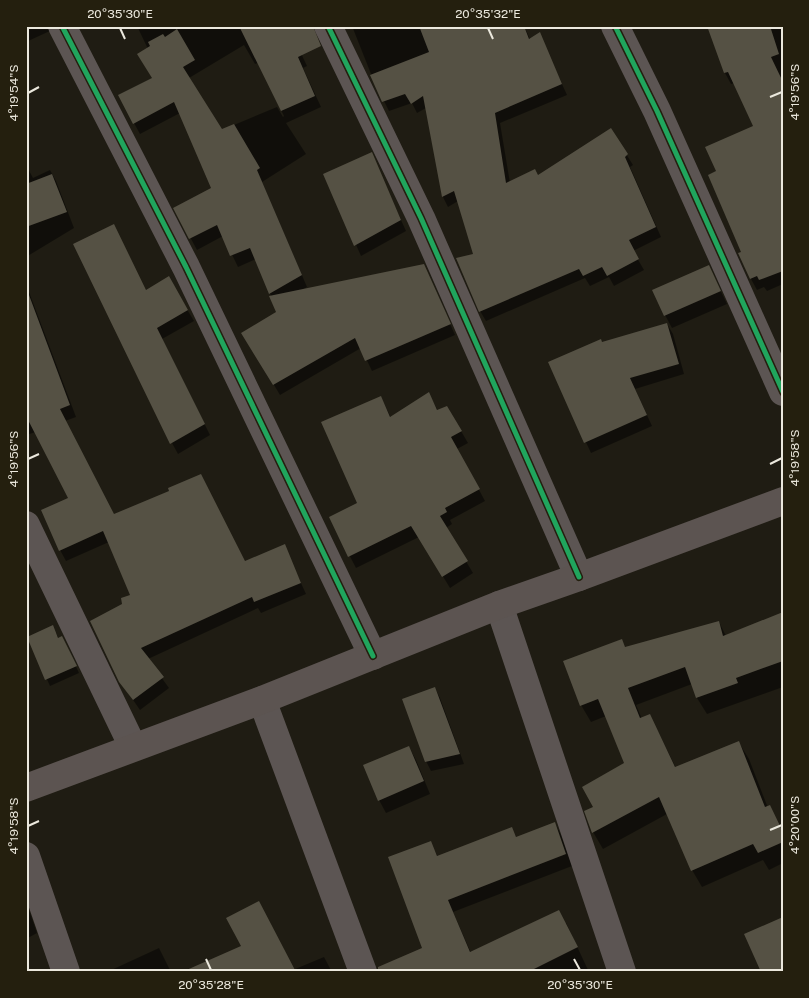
<svg xmlns="http://www.w3.org/2000/svg" width="809" height="998" font-family="'Public Sans',sans-serif">
	<style>
		.shadow { fill: #0007; fill-rule: evenodd }
		.building { fill: #555144 }
		.lines { fill: none; stroke-linecap: round; stroke-linejoin: round }
		.minor { stroke: #5c5553; stroke-width: 28 }
		.major { stroke: #5c5451; stroke-width: 28 }
		.cycleway-casing { stroke: #241f0e; stroke-width: 8 }
		.cycleway { stroke: #20a55d; stroke-width: 5 }
		.ticks { fill: none; stroke: #ebe8dd; stroke-width: 2 }
		.neatline { fill: none; stroke: #ebe8dd; stroke-width: 2 }
		.ticks-label { font-size: 12px; text-anchor: middle; fill: #ebe8dd }
	</style>
	<rect width="100%" height="100%" fill="#1f1c13"/>
	<!-- shadow -->
	<path class="shadow" d="M 26,26 L 51,26 L 52,30 L 26,42 L 29,48 L 26,49 Z
		M 137,26 L 288,26 L 307,66 L 303,68 L 321,107 L 286,123 L 306,154 L 262,182 L 307,287 L 302,290 L 424,266 L 455,335 L 372,371 L 361,348 L 280,395 L 243,333 L 278,313 L 256,259 L 238,267 L 223,236 L 197,250 L 175,209 L 213,188 L 180,113 L 140,134 L 134,123 L 153,79 L 148,49 ZM 244,45 L 255,64 L 258,63 L 284,116 L 283,117 L 277,107 L 222,130 L 189,78 Z
		M 352,26 L 524,26 L 530,39 L 539,34 L 567,95 L 500,123 L 510,183 L 538,176 L 611,130 L 633,165 L 630,167 L 661,237 L 633,251 L 644,270 L 614,286 L 609,277 L 590,286 L 585,278 L 486,321 L 480,311 L 474,255 L 458,201 L 448,207 L 443,197 L 426,108 L 417,113 L 412,103 L 389,111 L 373,79 Z
		M 708,26 L 783,26 L 783,284 L 767,291 L 764,287 L 757,290 L 751,279 L 718,172 L 755,126 L 735,83 L 731,84 L 725,73 Z
		M 371,154 L 406,231 L 361,256 L 325,175 Z
		M 26,165 L 33,178 L 50,170 L 56,181 L 74,228 L 26,257 Z
		M 709,267 L 727,304 L 672,328 L 665,315 Z
		M 168,278 L 194,321 L 162,339 L 210,435 L 178,454 L 172,443 L 146,291 Z
		M 26,284 L 76,417 L 65,421 L 114,516 L 245,562 L 284,546 L 306,594 L 261,613 L 258,608 L 148,659 L 169,688 L 140,710 L 120,681 L 124,604 L 131,596 L 109,542 L 66,561 L 60,550 L 70,499 L 36,432 L 26,435 Z
		M 667,324 L 673,334 L 684,374 L 635,389 L 652,426 L 591,453 L 549,363 L 602,343 Z
		M 429,394 L 438,411 L 461,431 L 468,443 L 457,449 L 485,501 L 450,520 L 452,524 L 446,528 L 473,573 L 450,588 L 419,537 L 356,568 L 330,518 L 359,504 L 381,397 L 391,418 Z
		M 783,614 L 783,687 L 707,714 L 697,698 L 692,684 L 636,705 L 642,719 L 650,716 L 676,768 L 739,743 L 749,759 L 768,808 L 770,807 L 783,831 L 783,863 L 769,870 L 763,860 L 702,887 L 692,870 L 667,814 L 603,849 L 593,832 L 595,808 L 626,764 L 606,716 L 591,722 L 581,705 L 625,648 L 719,622 L 726,636 Z
		M 56,633 L 59,639 L 65,643 L 79,673 L 50,686 L 28,637 Z
		M 435,688 L 440,698 L 464,764 L 431,771 L 426,761 Z
		M 409,747 L 416,760 L 430,794 L 386,813 L 379,800 Z
		M 555,823 L 561,835 L 572,866 L 453,912 L 471,953 L 566,923 L 589,972 L 418,972 L 424,949 L 430,842 L 438,857 L 511,829 L 517,838 Z
		M 26,901 L 37,933 L 26,939 Z
		M 159,948 L 171,972 L 107,972 Z
		M 324,957 L 332,972 L 288,972 Z"/>
	<!-- building -->
	<path class="building" d="M 239,26 L 313,26 L 321,46 L 298,57 L 315,96 L 281,111 Z
		M 419,26 L 524,26 L 529,39 L 540,32 L 562,84 L 495,113 L 506,183 L 535,169 L 538,175 L 611,128 L 628,154 L 625,157 L 656,227 L 629,240 L 639,259 L 607,276 L 602,267 L 583,276 L 579,269 L 479,312 L 456,258 L 473,254 L 454,191 L 442,197 L 423,96 L 411,104 L 405,94 L 382,102 L 370,75 L 429,52 Z
		M 707,26 L 770,26 L 779,54 L 771,57 L 783,82 L 783,271 L 759,280 L 757,276 L 750,279 L 738,253 L 741,252 L 708,175 L 716,171 L 705,147 L 753,126 L 728,72 L 724,73 Z
		M 177,29 L 195,60 L 183,67 L 222,129 L 234,124 L 260,168 L 257,170 L 302,275 L 269,294 L 250,248 L 230,256 L 217,225 L 189,239 L 173,208 L 211,188 L 174,102 L 133,124 L 118,95 L 152,78 L 137,54 L 150,46 L 148,42 L 163,34 L 165,37 Z
		M 372,152 L 401,220 L 354,246 L 323,174 Z
		M 52,174 L 67,212 L 26,227 L 26,184 Z
		M 114,224 L 146,290 L 169,276 L 188,310 L 157,328 L 205,424 L 170,444 L 73,244 Z
		M 424,264 L 451,324 L 365,361 L 355,338 L 273,385 L 241,333 L 276,312 L 269,296 Z
		M 709,265 L 721,291 L 664,316 L 652,290 Z
		M 29,295 L 70,405 L 60,409 L 114,514 L 169,491 L 168,488 L 201,474 L 245,561 L 285,544 L 301,583 L 254,602 L 252,597 L 141,648 L 164,677 L 133,700 L 119,682 L 90,621 L 122,604 L 121,598 L 130,595 L 103,531 L 59,551 L 41,510 L 68,498 L 26,416 L 26,296 Z
		M 667,323 L 679,364 L 630,378 L 647,415 L 584,443 L 548,362 L 601,339 L 602,342 Z
		M 429,392 L 437,410 L 447,406 L 462,431 L 451,437 L 480,489 L 445,508 L 447,512 L 440,516 L 468,561 L 442,577 L 411,526 L 348,557 L 329,517 L 357,503 L 321,422 L 381,396 L 390,417 Z
		M 783,612 L 783,661 L 736,678 L 738,683 L 696,698 L 685,667 L 628,688 L 640,718 L 650,714 L 675,767 L 739,741 L 765,807 L 770,805 L 783,832 L 783,842 L 758,853 L 753,844 L 691,871 L 659,797 L 592,833 L 584,811 L 593,807 L 582,787 L 624,763 L 598,699 L 580,706 L 563,661 L 622,639 L 625,647 L 719,621 L 723,636 Z
		M 53,625 L 58,638 L 62,636 L 77,666 L 45,680 L 27,637 Z
		M 435,687 L 460,754 L 425,762 L 402,699 Z
		M 409,746 L 424,781 L 378,801 L 363,765 Z
		M 555,822 L 566,854 L 448,900 L 470,952 L 559,910 L 578,947 L 528,972 L 378,972 L 378,967 L 422,948 L 388,857 L 431,841 L 437,856 L 512,827 L 516,837 Z
		M 259,901 L 296,972 L 182,972 L 241,946 L 226,918 Z
		M 783,917 L 783,972 L 761,972 L 744,934 Z"/>
	<g class="lines">
		<!-- minor -->
		<path class="minor" d="M 62,26 L 186,267 L 373,656
			M 328,26 L 421,218 L 579,577
			M 615,26 L 657,111 L 783,392
			M 26,525 L 133,747
			M 499,605 L 622,972
			M 262,700 L 363,972
			M 26,856 L 66,972"/>
		<!-- major -->
		<path class="major" d="M 26,788 L 262,700 L 499,605 L 579,577 L 783,501"/>
		<defs>
			<path id="cycleway" d="M 62,26 L 186,267 L 373,656
				M 328,26 L 421,218 L 579,577
				M 615,26 L 657,111 L 783,392"/>
		</defs>
		<!-- cycleway casing -->
		<use href="#cycleway" class="cycleway-casing"/>
		<!-- cycleway -->
		<use href="#cycleway" class="cycleway"/>
	</g>
	<!-- ticks -->
	<path class="ticks" d="M 120,28 L 125,39M 488,28 L 493,39M 28,93 L 39,87M 770,97 L 782,92M 28,459 L 39,454M 770,464 L 782,458M 28,826 L 39,821M 770,830 L 782,825M 206,959 L 211,970M 574,959 L 580,970"/>
	<!-- border -->
	<rect width="809" height="998" fill="none" stroke="#241f0e" stroke-width="55"/>
	<rect x="28" y="28" width="754" height="942" class="neatline"/>
	<g class="ticks-label">
		<text x="120" y="18">20°35'30"E</text>
		<text x="488" y="18">20°35'32"E</text>
		<text transform="translate(795 92) rotate(-90)" y="4">4°19'56"S</text>
		<text transform="translate(14 93) rotate(-90)" y="4">4°19'54"S</text>
		<text transform="translate(795 458) rotate(-90)" y="4">4°19'58"S</text>
		<text transform="translate(14 459) rotate(-90)" y="4">4°19'56"S</text>
		<text transform="translate(795 825) rotate(-90)" y="4">4°20'00"S</text>
		<text transform="translate(14 826) rotate(-90)" y="4">4°19'58"S</text>
		<text x="211" y="989">20°35'28"E</text>
		<text x="580" y="989">20°35'30"E</text>
	</g>
</svg>
